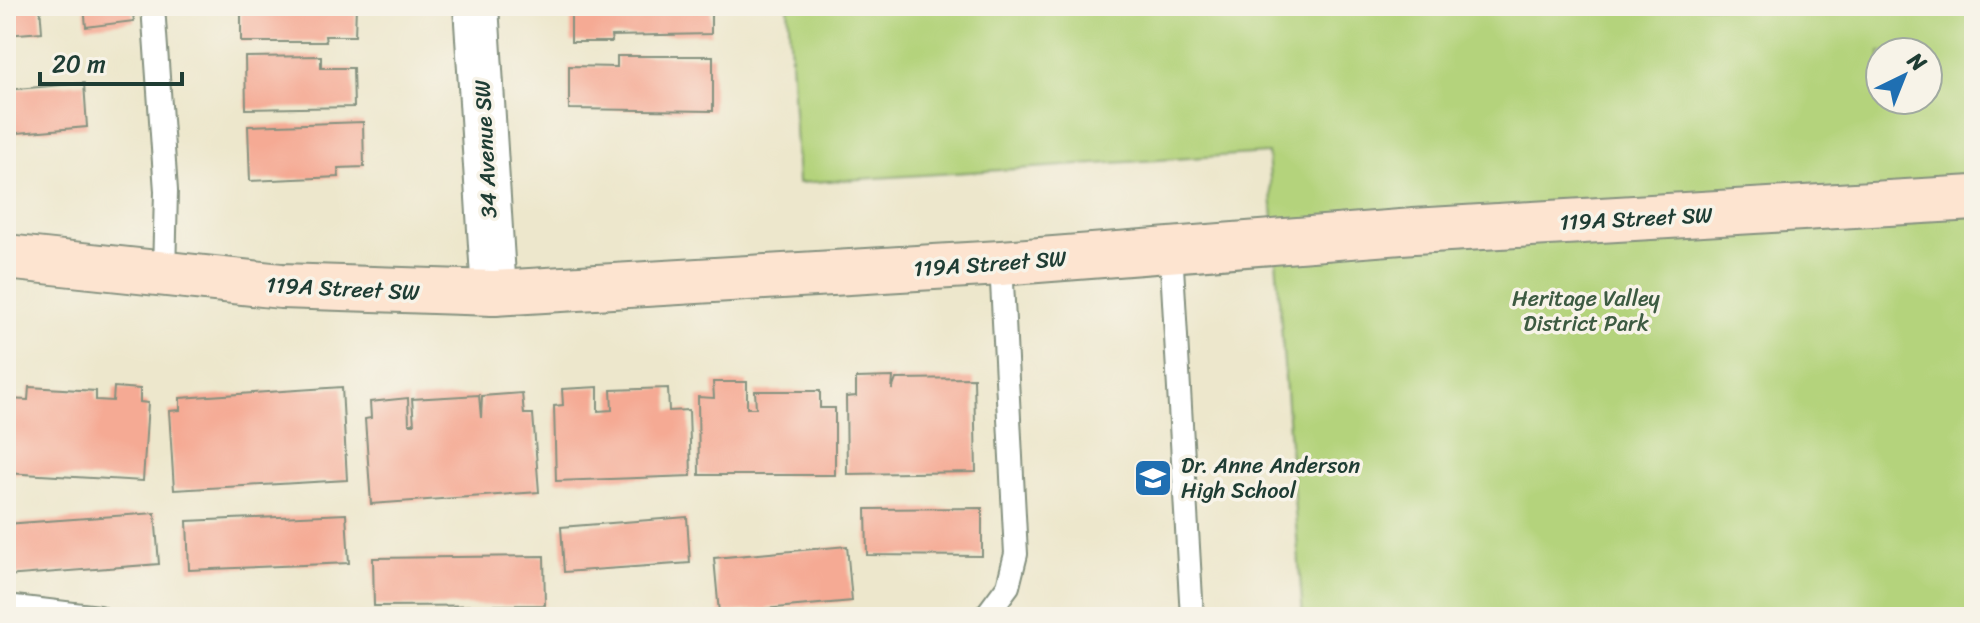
<svg xmlns="http://www.w3.org/2000/svg" width="1980" height="623" font-family="Sriracha,sans-serif">
	<style>
		.green { fill: #b4d37b; stroke: #6a8858; stroke-width: 2; fill-rule: evenodd }
		.building { fill: #f5aa94 }
		.lines { fill: none; stroke-linecap: round; stroke-linejoin: round }
		.lane-casing { stroke: #869280; stroke-width: 26 }
		.street-casing { stroke: #869280; stroke-width: 48 }
		.secondary-casing { stroke: #869280; stroke-width: 48 }
		.lane { stroke: #fff; stroke-width: 22 }
		.street { stroke: #fff; stroke-width: 44 }
		.secondary { stroke: #fde4d0; stroke-width: 44 }
		.labels { text-anchor: middle; stroke-width: 7; stroke-linejoin: round; paint-order: stroke }
		.street-label { font-size: 22px; fill: #1f3d34; stroke: #f7f3e8 }
		.park-label { font-size: 22px; fill: #3d5b42; stroke: #f7f3e8 }
		.poi-label { font-size: 22px; fill: #1f3d34; stroke: #f7f3e8; text-anchor: start }
	</style>
	<rect width="100%" height="100%" fill="#f7f3e8"/>
	<filter id="ink" filterUnits="userSpaceOnUse"><feTurbulence type="fractalNoise" baseFrequency=".0125" numOctaves="2"/><feDisplacementMap in="SourceGraphic" scale="16" xChannelSelector="R" yChannelSelector="G"/><feConvolveMatrix kernelMatrix="1 2 1 2 8 2 1 2 1" color-interpolation-filters="sRGB"/></filter>
	<filter id="wash" filterUnits="userSpaceOnUse"><feTurbulence type="fractalNoise" baseFrequency=".006" numOctaves="4" result="noise"/><feDisplacementMap in="SourceGraphic" scale="32" xChannelSelector="R" yChannelSelector="G"/><feGaussianBlur stdDeviation="1.8" result="paint"/><feColorMatrix in="noise" values="0 0 0 0 0 0 0 0 0 0 0 0 0 0 0 0 0 1.4 0 .05"/><feComposite in="paint" operator="in"/></filter>
	<g filter="url(#wash)">
		<rect width="100%" height="100%" fill="#ede7cc"/>
		<!-- green -->
		<path class="green" d="M 788,6 L 1974,6 L 1974,617 L 1303,617 L 1268,153 L 798,183 ZM 1880,52 L 1928,52 L 1928,100 L 1880,100 Z"/>
		<g id="blocks">
			<!-- building -->
			<path class="building" d="M 6,6 L 40,6 L 42,32 L 6,35 Z
				M 84,6 L 132,6 L 134,21 L 86,27 Z
				M 241,6 L 356,6 L 355,36 L 325,36 L 326,42 L 241,42 Z
				M 571,6 L 711,6 L 711,34 L 611,36 L 612,42 L 571,42 Z
				M 321,56 L 321,68 L 353,68 L 354,107 L 246,109 L 245,57 Z
				M 617,56 L 713,56 L 713,111 L 569,109 L 569,66 L 617,67 Z
				M 84,83 L 87,127 L 6,134 L 6,90 Z
				M 363,122 L 364,167 L 338,168 L 339,177 L 250,181 L 248,126 Z
				M 893,377 L 892,390 L 896,379 L 974,378 L 976,472 L 847,474 L 846,397 L 856,396 L 856,378 Z
				M 713,382 L 747,382 L 747,408 L 756,408 L 755,391 L 820,391 L 820,408 L 835,408 L 835,475 L 699,475 L 698,397 L 714,398 Z
				M 29,387 L 96,391 L 96,400 L 113,401 L 114,387 L 140,389 L 140,402 L 148,403 L 143,481 L 6,473 L 6,399 L 28,400 Z
				M 342,387 L 347,480 L 174,490 L 169,411 L 180,410 L 180,398 Z
				M 598,387 L 598,411 L 612,410 L 611,390 L 668,388 L 669,411 L 689,410 L 691,476 L 556,481 L 554,406 L 563,405 L 562,389 Z
				M 522,393 L 524,414 L 533,414 L 539,492 L 371,504 L 365,419 L 371,418 L 370,402 L 408,398 L 409,424 L 414,424 L 412,399 L 479,395 L 481,418 L 482,396 Z
				M 982,508 L 982,556 L 867,555 L 866,509 Z
				M 155,513 L 159,564 L 6,576 L 6,524 Z
				M 346,514 L 349,563 L 189,570 L 187,521 Z
				M 687,517 L 690,563 L 564,572 L 561,527 Z
				M 847,546 L 852,601 L 719,613 L 714,558 Z
				M 544,556 L 545,605 L 374,606 L 373,558 Z"/>
		</g>
	</g>
	<g filter="url(#ink)">
		<use href="#blocks" fill-opacity="0" stroke="#869280" stroke-width="2"/>
		<g class="lines">
			<defs>
				<path id="lane" d="M 153,6 L 166,191 L 164,274
					M 1171,249 L 1192,617
					M 6,606 L 99,617
					M 985,617 L 1008,586 L 1016,554 L 1001,263"/>
				<path id="street" d="M 476,6 L 494,293"/>
				<path id="secondary" d="M 6,257 L 281,286 L 494,293 L 1001,263 L 1414,231 L 1974,198"/>
			</defs>
			<!-- lane casing -->
			<use href="#lane" class="lane-casing"/>
			<!-- street casing -->
			<use href="#street" class="street-casing"/>
			<!-- secondary casing -->
			<use href="#secondary" class="secondary-casing"/>
			<!-- lane -->
			<use href="#lane" class="lane"/>
			<!-- street -->
			<use href="#street" class="street"/>
			<!-- secondary -->
			<use href="#secondary" class="secondary"/>
		</g>
	</g>
	<!-- icons -->
	<defs>
		<symbol id="school-square" viewBox="-11 -11 22 22"><rect x="-9" y="-9" width="18" height="18" rx="4" fill="#1f6fb2" stroke="#f7f3e8"/><path d="M0-5L7-2L0 1L-7-2ZM-4 1L0 2.5L4 1V4Q0 6-4 4Z" fill="#fff"/></symbol>
	</defs>
	<g fill-rule="evenodd">
		<use href="#school-square" x="1131" y="456" width="44" height="44"/>
	</g>
	<g class="labels">
		<!-- street labels -->
		<g class="street-label">
			<text transform="translate(485 149) rotate(-93)" y="8">34 Avenue SW</text>
			<text transform="translate(1636 218) rotate(-3)" y="8">119A Street SW</text>
			<text transform="translate(990 263) rotate(-4)" y="8">119A Street SW</text>
			<text transform="translate(343 288) rotate(3)" y="8">119A Street SW</text>
		</g>
		<!-- park labels -->
		<g class="park-label">
			<text x="1586" y="306">Heritage Valley<tspan x="1586" dy="25">District Park</tspan></text>
		</g>
		<!-- poi labels -->
		<g class="poi-label">
			<text x="1181" y="473">Dr. Anne Anderson<tspan x="1181" dy="25">High School</tspan></text>
		</g>
	</g>
	<!-- margin -->
	<rect width="1980" height="623" fill="none" stroke="#f7f3e8" stroke-width="32"/>
	<!-- north arrow -->
	<g transform="translate(1904 76) rotate(43)"><circle r="38" fill="#f7f3e8" stroke="#a1aaa0" stroke-width="2"/>
	<path d="M0-6L14 30L0 20L-14 30Z" fill="#1f6fb2"/>
	<text y="-12" font-size="22" font-weight="bold" text-anchor="middle" fill="#1f3d34">N</text>
	</g>
	<!-- scale -->
	<path d="M40 72v12h142v-12" fill="none" stroke="#1f3d34" stroke-width="4"/>
	<text x="52" y="72" font-size="24" fill="#1f3d34" stroke="#f7f3e8" stroke-width="6" paint-order="stroke">20 m</text>
</svg>
